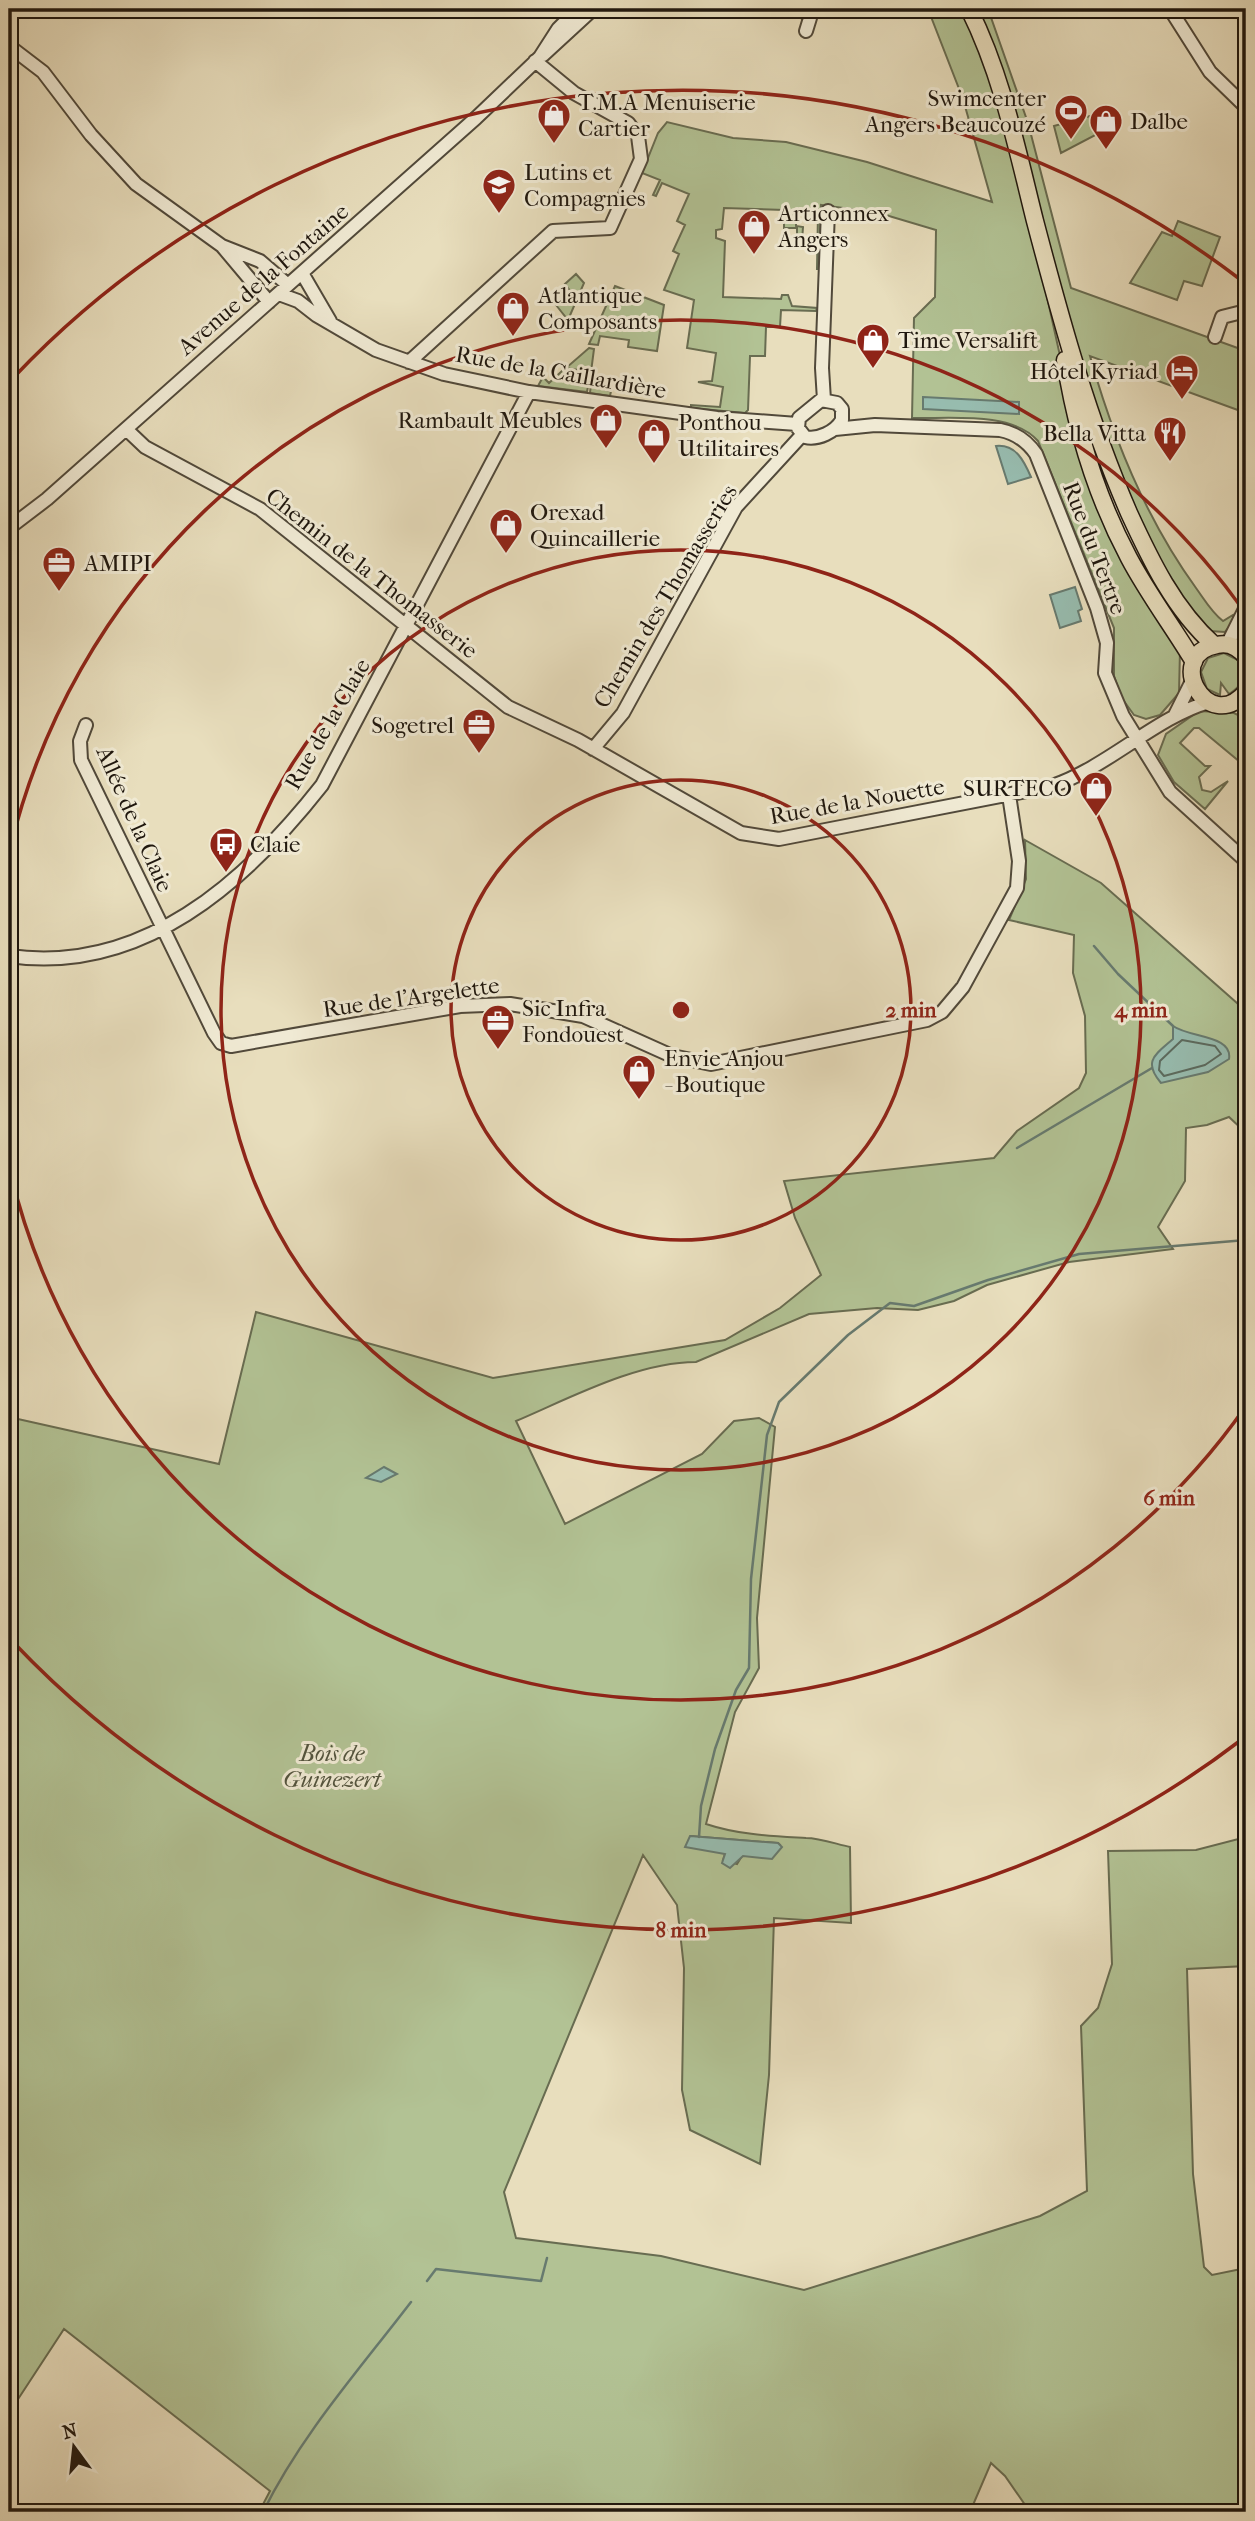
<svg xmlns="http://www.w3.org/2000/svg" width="1255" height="2521" font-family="'IM FELL French Canon',serif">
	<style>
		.green { fill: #b2c294; stroke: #686c51; stroke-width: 2; fill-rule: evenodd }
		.water { fill: #97bcaf; stroke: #677a6f; stroke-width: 2 }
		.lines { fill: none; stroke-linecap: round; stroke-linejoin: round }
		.shore { stroke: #5b6a5e; stroke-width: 2 }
		.stream { stroke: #677a6f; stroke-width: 2.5 }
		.minor-casing { stroke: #51493a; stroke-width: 16 }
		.major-casing { stroke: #1f170e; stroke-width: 19 }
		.minor { stroke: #f0ead4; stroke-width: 12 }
		.major { stroke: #e8debd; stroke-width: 16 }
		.ring { fill: none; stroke: #8f2418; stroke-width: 3.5 }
		.labels { text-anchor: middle; stroke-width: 6; stroke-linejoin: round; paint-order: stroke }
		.poi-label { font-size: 23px; fill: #1f170e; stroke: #f0ead4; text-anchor: start }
		.street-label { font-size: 23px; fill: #1f170e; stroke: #f0ead4 }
		.park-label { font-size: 23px; font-style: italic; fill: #52533d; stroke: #f0ead4 }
		.centre { fill: #8f2418; stroke: #f0ead4; stroke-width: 3.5 }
		.ring-label { font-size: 21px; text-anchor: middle; font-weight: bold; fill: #8f2418; stroke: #f0ead4; stroke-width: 6; stroke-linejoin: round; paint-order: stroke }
	</style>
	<rect width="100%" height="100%" fill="#e8debd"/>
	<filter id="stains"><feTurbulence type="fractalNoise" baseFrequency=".00286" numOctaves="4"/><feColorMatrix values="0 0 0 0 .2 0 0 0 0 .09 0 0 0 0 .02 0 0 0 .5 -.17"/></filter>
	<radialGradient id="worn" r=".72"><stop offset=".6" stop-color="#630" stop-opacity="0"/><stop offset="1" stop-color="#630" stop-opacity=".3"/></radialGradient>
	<!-- green -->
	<path class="green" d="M 928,9 L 962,9 L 982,56 L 1000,111 L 1038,256 L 1079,442 L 1180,650 L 1179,693 L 1160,715 L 1146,719 L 1134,715 L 1121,697 L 1114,676 L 1114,628 L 1038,441 C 1012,411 949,419 912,418 L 914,318 L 935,297 L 936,230 L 879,213 L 821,205 L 819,269 L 817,269 L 818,213 L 796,212 L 796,226 L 803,227 L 802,241 L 797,238 L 797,228 L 784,228 L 784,210 L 724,208 L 722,229 L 716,230 L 716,238 L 725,241 L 723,297 L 781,299 L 782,295 L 788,295 L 792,306 L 817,308 L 816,311 L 781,310 L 780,327 L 766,327 L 765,356 L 750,356 L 748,410 L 745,413 L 691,408 L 691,405 L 720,407 L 723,387 L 698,382 L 712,381 L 716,353 L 687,348 L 694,300 L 664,290 L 679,254 L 673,251 L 685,225 L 677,221 L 689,194 L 662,183 L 656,196 L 653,195 L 660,180 L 642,173 L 658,133 L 667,122 L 733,138 L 786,142 L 867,162 L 992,202 L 963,99 Z
		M 977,9 L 988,9 L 1028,123 L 1071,288 L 1246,351 L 1246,413 L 1090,356 C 1113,438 1146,519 1196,588 C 1204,599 1212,613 1223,621 L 1233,615 L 1235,620 L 1225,632 L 1209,631 L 1174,592 L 1110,462 Z
		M 1101,113 L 1105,130 L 1061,153 L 1054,126 Z
		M 1178,221 L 1220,237 L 1202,286 L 1184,281 L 1177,300 L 1130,283 L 1162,232 L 1172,236 Z
		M 576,274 L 584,283 L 568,320 L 556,305 L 571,292 L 565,284 Z
		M 615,286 L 664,305 L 657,351 L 628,347 L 629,340 L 600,336 L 598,345 L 589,344 Z
		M 589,348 L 594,349 L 591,372 L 566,368 Z
		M 563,370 L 590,375 L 587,392 L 538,386 L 543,377 L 549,383 Z
		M 592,375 L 606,377 L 605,390 L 611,391 L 610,396 L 590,393 Z
		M 1224,653 L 1238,660 C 1246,674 1243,686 1229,694 L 1221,683 L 1220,695 L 1207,689 L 1201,672 L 1208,658 Z
		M 1199,711 L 1234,713 L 1246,719 L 1246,767 L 1199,728 L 1194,728 L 1180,743 L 1205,766 L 1210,766 L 1199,777 L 1202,790 L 1211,792 L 1228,781 L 1205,809 L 1174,782 L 1158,755 L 1166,734 Z
		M 1025,840 L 1101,883 L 1246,1011 L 1246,1133 L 1229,1117 L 1207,1125 L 1186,1128 L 1185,1181 L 1158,1227 L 1173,1249 L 1069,1262 L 987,1285 L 954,1301 L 918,1310 L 877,1308 L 809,1314 L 696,1362 C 637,1362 570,1398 516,1421 L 565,1524 L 702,1454 L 734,1421 L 759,1418 L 775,1427 L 757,1618 L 759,1668 L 735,1712 L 706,1824 C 739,1835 772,1836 806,1838 C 820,1838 836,1844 850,1847 L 851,1923 L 774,1918 L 769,2075 L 760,2164 L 690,2130 L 682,2090 L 684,1968 L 677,1905 L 643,1855 L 504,2192 L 516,2238 L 661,2256 L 804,2290 L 1040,2216 L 1087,2191 L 1081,2026 L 1098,2008 L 1112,1964 L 1108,1851 L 1196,1850 L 1246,1837 L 1246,1966 L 1187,1969 L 1193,2174 L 1204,2267 L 1212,2275 L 1246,2268 L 1246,2512 L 1030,2512 L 1005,2476 L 991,2463 L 970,2512 L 259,2512 L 270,2491 L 64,2329 L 9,2413 L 9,1417 L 219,1464 L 256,1312 L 493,1378 L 725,1340 L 780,1308 L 821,1275 L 795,1218 L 784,1181 L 994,1158 L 1017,1131 L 1079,1088 L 1086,1073 L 1085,1016 L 1073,973 L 1074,935 L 1009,920 L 1026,879 ZM 690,1836 L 778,1843 L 780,1845 L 776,1851 L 742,1856 L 737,1864 L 723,1860 L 725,1854 Z"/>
	<!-- water -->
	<path class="water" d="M 923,397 L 1019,402 L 1019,414 L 923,409 Z
		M 996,446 C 1016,444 1024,461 1031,477 L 1008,484 Z
		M 1075,587 L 1082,609 L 1078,611 L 1081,621 L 1060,628 L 1050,595 Z
		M 1173,1026 C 1190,1038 1233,1035 1229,1059 L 1208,1072 L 1161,1083 C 1142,1061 1156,1054 1173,1039 Z
		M 384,1467 L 397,1474 L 381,1482 L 366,1478 Z
		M 690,1836 L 778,1843 L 782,1847 L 772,1859 L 743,1856 L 730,1868 L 722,1863 L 725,1854 L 685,1847 Z"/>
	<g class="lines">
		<!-- shore -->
		<path class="shore" d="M 1182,1040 L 1215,1046 L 1221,1054 L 1205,1065 L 1164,1076 L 1159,1070 L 1160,1061 Z"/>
		<!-- stream -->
		<path class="stream" d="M 1094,946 L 1118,974 L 1173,1026
			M 1017,1148 L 1152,1068
			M 699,1837 L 701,1806 L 715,1749 L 736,1690 L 749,1668 L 751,1579 L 767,1435 L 779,1402 L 848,1335 L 890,1303 L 914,1306 L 988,1280 L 1079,1254 L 1246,1240
			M 427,2281 L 436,2269 L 541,2281 L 547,2258
			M 263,2512 C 301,2435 359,2370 411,2302"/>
		<defs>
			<path id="minor" d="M 803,9 L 810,18 L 806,31
				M 1170,9 L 1210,72 L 1246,107
				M 9,46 L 43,72 L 91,135 L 136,184 L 222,246 L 260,261 L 288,285
				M 543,55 L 593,9
				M 222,246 L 269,302
				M 302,273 L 330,321
				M 279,294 L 298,301 L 316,315 L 376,350 L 444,374 L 529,392 L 717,418 L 797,424
				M 1215,337 L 1222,317 L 1246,311
				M 409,362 L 553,231 L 610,228 L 641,159 L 638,136 L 628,123 L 574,93 L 535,61
				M 821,400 L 837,403 L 842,409 L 842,420 C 835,432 818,440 805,437 L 798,428 L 799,418 Z
				M 824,400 L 822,368 L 828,211
				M 126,429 L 145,447 L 260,509 L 508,707 L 578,740 L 741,833 L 779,839 L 1052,786 C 1108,767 1156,717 1209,702
				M 835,429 L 875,425 L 1000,430 C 1016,433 1027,441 1036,454 L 1097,608 L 1107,643 L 1105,673 L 1123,716 L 1170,792 L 1246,861
				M 9,528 L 47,499 L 476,118 L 540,57 L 558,29 L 578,9
				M 1227,645 L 1246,607
				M 1175,715 L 1192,681
				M 86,725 L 80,741 L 81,760 L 214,1033 L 221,1043 L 231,1046 L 460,1006 L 510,1004 L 583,1016 L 672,1056 L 711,1064 L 927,1020 L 942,1012 L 963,987 L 1017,888 L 1019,861 L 1009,795
				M 593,749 L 623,713 L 736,507 L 802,435
				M 9,956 C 142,975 245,883 322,785 L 529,392"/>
			<path id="major" d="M 969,9 C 1002,75 1017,149 1035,221 C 1061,320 1088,419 1129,513 C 1151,561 1174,609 1214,645
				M 1065,360 C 1076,430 1096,496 1129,558 C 1148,594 1173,627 1194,662
				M 1246,657 C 1239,648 1229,642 1217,645 C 1163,654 1207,737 1246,692"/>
		</defs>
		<!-- minor casing -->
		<use href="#minor" class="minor-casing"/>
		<!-- major casing -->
		<use href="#major" class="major-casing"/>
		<!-- minor -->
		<use href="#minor" class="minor"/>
		<!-- major -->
		<use href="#major" class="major"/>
	</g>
	<!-- distance rings -->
	<g class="ring">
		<circle cx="681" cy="1010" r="230"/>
		<circle cx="681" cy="1010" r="460"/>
		<path d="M1246 1406A690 690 0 0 1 10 1171M10 849A690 690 0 0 1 1246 614"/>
		<path d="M1241 1740A920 920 0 0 1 14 1643M14 377A920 920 0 0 1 1241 280"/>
	</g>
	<!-- icons -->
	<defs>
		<symbol id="stadium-pin" viewBox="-11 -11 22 30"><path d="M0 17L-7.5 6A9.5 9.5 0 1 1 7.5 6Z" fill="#8f2418" stroke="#f0ead4"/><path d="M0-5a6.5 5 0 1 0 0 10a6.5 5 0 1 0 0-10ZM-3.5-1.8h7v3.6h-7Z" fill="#fff"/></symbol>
		<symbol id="shop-pin" viewBox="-11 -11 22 30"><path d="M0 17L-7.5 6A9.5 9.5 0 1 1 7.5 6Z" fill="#8f2418" stroke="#f0ead4"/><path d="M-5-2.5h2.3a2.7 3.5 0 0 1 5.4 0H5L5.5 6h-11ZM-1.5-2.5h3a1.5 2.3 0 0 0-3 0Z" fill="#fff"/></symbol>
		<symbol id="school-pin" viewBox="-11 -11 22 30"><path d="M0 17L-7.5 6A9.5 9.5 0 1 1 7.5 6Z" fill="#8f2418" stroke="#f0ead4"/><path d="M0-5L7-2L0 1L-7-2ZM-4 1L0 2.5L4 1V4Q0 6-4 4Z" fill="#fff"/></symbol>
		<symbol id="hotel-pin" viewBox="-11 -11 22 30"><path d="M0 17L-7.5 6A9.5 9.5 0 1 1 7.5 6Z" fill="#8f2418" stroke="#f0ead4"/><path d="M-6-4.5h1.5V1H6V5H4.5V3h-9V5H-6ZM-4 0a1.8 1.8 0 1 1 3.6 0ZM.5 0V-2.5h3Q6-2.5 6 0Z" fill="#fff"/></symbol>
		<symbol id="restaurant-pin" viewBox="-11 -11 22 30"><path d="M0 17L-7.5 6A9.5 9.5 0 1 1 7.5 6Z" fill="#8f2418" stroke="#f0ead4"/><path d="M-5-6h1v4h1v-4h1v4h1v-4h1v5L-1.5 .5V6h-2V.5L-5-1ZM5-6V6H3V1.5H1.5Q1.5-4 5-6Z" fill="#fff"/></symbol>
		<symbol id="office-pin" viewBox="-11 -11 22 30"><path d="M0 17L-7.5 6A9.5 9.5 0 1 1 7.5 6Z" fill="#8f2418" stroke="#f0ead4"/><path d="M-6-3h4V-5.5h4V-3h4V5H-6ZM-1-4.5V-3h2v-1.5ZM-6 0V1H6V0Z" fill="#fff"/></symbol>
		<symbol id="bus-pin" viewBox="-11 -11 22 30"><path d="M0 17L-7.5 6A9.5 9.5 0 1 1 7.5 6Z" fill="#8f2418" stroke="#f0ead4"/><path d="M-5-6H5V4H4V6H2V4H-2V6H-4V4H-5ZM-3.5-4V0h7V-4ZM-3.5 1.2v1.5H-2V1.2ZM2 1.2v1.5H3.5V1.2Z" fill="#fff"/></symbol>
	</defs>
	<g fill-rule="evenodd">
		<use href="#stadium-pin" x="1052" y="92" width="38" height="52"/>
		<use href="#shop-pin" x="535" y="96" width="38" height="52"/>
		<use href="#shop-pin" x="1087" y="102" width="38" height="52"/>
		<use href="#school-pin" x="480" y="166" width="38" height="52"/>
		<use href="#shop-pin" x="735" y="207" width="38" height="52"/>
		<use href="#shop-pin" x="494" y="289" width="38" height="52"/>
		<use href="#shop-pin" x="854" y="321" width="38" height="52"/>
		<use href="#hotel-pin" x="1163" y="352" width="38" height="52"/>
		<use href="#shop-pin" x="587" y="401" width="38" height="52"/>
		<use href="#restaurant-pin" x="1151" y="414" width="38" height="52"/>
		<use href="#shop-pin" x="635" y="416" width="38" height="52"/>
		<use href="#shop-pin" x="487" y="506" width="38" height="52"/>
		<use href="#office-pin" x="40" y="544" width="38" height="52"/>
		<use href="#office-pin" x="460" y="706" width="38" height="52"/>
		<use href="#shop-pin" x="1077" y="769" width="38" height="52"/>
		<use href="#bus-pin" x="207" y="825" width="38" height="52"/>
		<use href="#office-pin" x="479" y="1002" width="38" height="52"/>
		<use href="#shop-pin" x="620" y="1052" width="38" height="52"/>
	</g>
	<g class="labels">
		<!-- poi labels -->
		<g class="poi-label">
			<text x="1046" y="106" text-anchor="end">Swimcenter<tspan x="1046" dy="26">Angers Beaucouzé</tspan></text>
			<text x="578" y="110">T.M.A Menuiserie<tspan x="578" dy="26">Cartier</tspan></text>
			<text x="1130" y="129">Dalbe</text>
			<text x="524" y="180">Lutins et<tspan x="524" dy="26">Compagnies</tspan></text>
			<text x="778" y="221">Articonnex<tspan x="778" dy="26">Angers</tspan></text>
			<text x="538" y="303">Atlantique<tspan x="538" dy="26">Composants</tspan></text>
			<text x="898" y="348">Time Versalift</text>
			<text x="1158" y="379" text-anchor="end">Hôtel Kyriad</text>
			<text x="582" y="428" text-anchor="end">Rambault Meubles</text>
			<text x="678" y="430">Ponthou<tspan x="678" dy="26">Utilitaires</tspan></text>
			<text x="1146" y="441" text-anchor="end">Bella Vitta</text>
			<text x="530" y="520">Orexad<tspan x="530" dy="26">Quincaillerie</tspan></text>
			<text x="84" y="571">AMIPI</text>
			<text x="454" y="733" text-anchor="end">Sogetrel</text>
			<text x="1072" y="796" text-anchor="end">SURTECO</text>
			<text x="250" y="852">Claie</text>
			<text x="522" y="1016">Sic Infra<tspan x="522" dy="26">Fondouest</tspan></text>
			<text x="664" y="1066">Envie Anjou<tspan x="664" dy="26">- Boutique</tspan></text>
		</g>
		<!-- street labels -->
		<g class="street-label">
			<text transform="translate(263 279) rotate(-41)" y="8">Avenue de la Fontaine</text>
			<text transform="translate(561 372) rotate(10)" y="8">Rue de la Caillardière</text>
			<text transform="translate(1095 548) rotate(69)" y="8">Rue du Tertre</text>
			<text transform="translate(372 573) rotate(38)" y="8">Chemin de la Thomasserie</text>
			<text transform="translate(665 596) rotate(-59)" y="8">Chemin des Thomasseries</text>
			<text transform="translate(327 724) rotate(-60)" y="8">Rue de la Claie</text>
			<text transform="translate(857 801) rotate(-10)" y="8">Rue de la Nouette</text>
			<text transform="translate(135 819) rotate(66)" y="8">Allée de la Claie</text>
			<text transform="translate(411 997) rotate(-8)" y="8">Rue de l'Argelette</text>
		</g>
		<!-- park labels -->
		<g class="park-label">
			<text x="332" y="1761">Bois de<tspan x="332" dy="26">Guinezert</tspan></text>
		</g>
	</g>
	<circle cx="681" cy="1010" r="10" class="centre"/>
	<g class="ring-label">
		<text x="911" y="1017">2 min</text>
		<text x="1141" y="1017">4 min</text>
		<text x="1169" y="1505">6 min</text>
		<text x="681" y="1937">8 min</text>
	</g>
	<!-- margin -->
	<rect width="1255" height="2521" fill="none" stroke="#e8debd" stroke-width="35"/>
	<rect x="10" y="10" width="1234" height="2500" fill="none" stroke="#1f170e" stroke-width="3.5"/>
	<rect x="18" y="18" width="1220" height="2486" fill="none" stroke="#1f170e" stroke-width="2"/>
	<!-- north arrow -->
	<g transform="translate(74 2447) rotate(345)" stroke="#f0ead4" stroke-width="5" paint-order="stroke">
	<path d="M0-5L12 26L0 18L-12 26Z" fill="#1f170e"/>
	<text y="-10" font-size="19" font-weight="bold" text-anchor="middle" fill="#1f170e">N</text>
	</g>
	<rect width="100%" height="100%" filter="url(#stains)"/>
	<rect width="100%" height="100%" fill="url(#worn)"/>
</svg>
